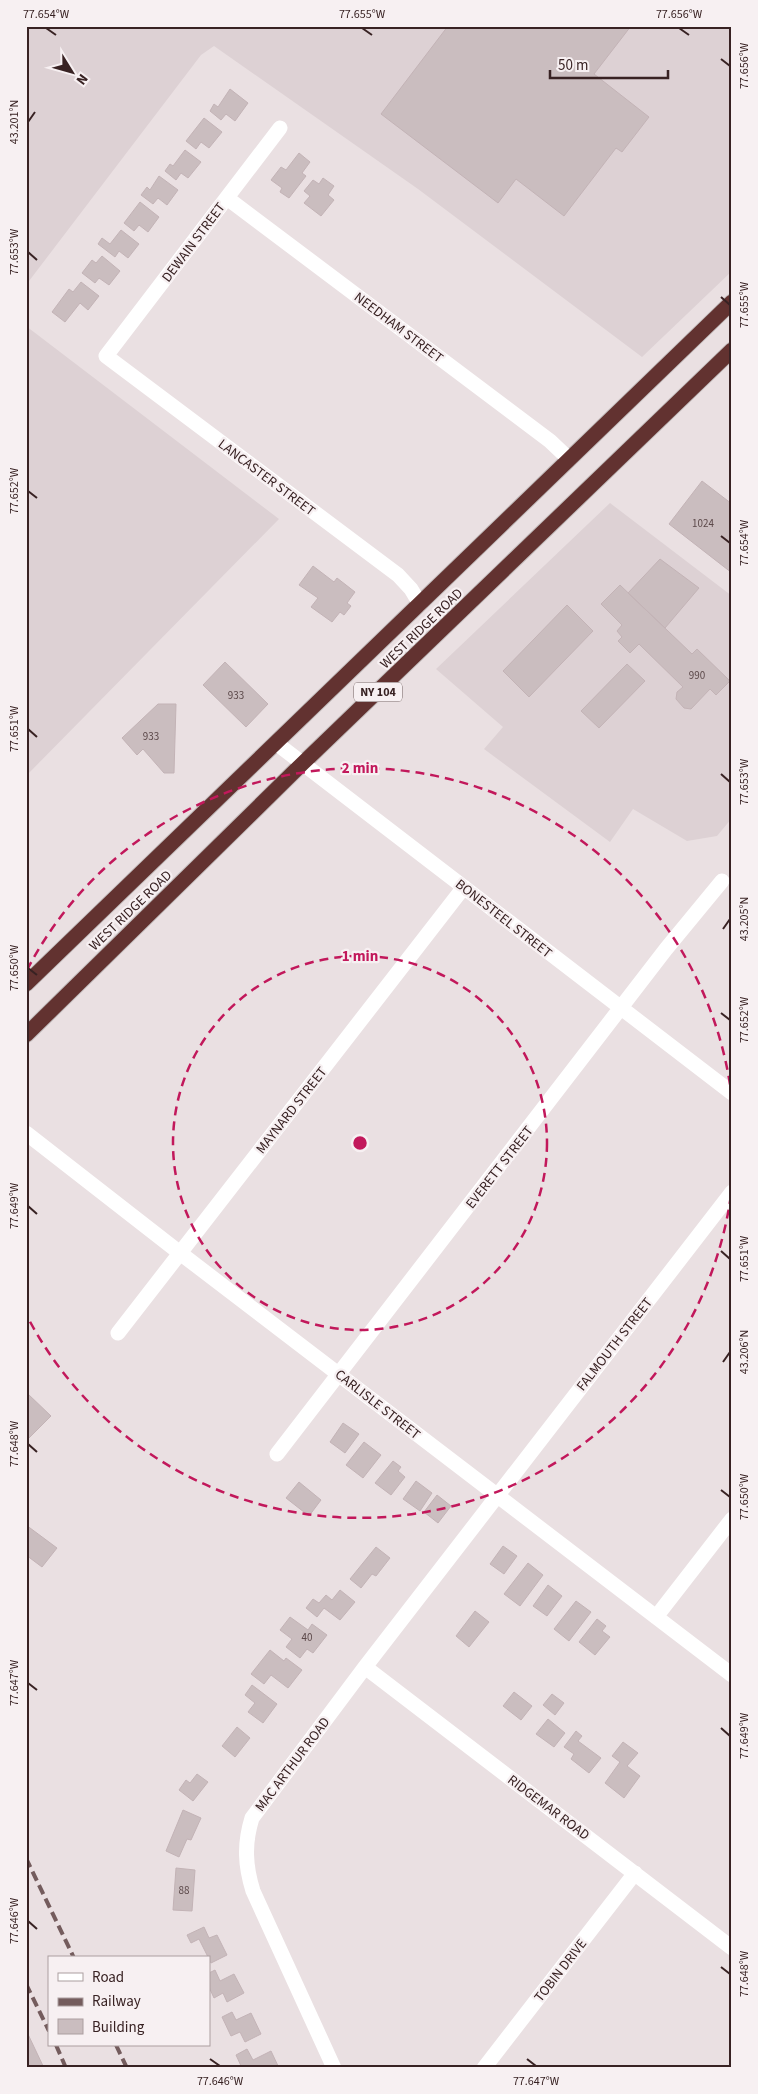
<svg xmlns="http://www.w3.org/2000/svg" width="758" height="2094" font-family="'Source Sans 3',sans-serif">
	<style>
		.built { fill: #ddd1d4 }
		.building { fill: #cabdbf; stroke: #c3b3b6 }
		.lines { fill: none; stroke-linecap: round; stroke-linejoin: round }
		.highway-casing { stroke: #c3bdbd; stroke-width: 17 }
		.street { stroke: #fff; stroke-width: 15 }
		.highway { stroke: #623230; stroke-width: 15 }
		.rail { stroke: #745c5d; stroke-width: 4; stroke-dasharray: 10 5; stroke-linecap: butt }
		.ticks { fill: none; stroke: #382223; stroke-width: 2 }
		.ring { fill: none; stroke: #c2185b; stroke-width: 2.5; stroke-dasharray: 9 6 }
		.labels { text-anchor: middle; stroke-width: 4.5; stroke-linejoin: round; paint-order: stroke }
		.number-label { font-size: 11px; fill: #5c494a }
		.shield { fill: #f7f0f2; stroke: #716061; stroke-width: 1 }
		.shield-label { font-size: 12px; font-weight: bold; fill: #382223 }
		.street-label { font-size: 14px; fill: #382223; stroke: #f7f0f2 }
		.centre { fill: #c2185b; stroke: #f7f0f2; stroke-width: 2.5 }
		.ring-label { font-size: 15px; text-anchor: middle; font-weight: bold; fill: #c2185b; stroke: #f7f0f2; stroke-width: 4.5; stroke-linejoin: round; paint-order: stroke }
		.neatline { fill: none; stroke: #382223; stroke-width: 2 }
		.ticks-label { font-size: 12px; text-anchor: middle; fill: #382223 }
	</style>
	<rect width="100%" height="100%" fill="#eae0e2"/>
	<!-- built -->
	<path class="built" d="M 26,26 L 732,26 L 732,271 L 642,357 L 418,189 L 214,46 L 201,55 L 26,285 Z
		M 26,326 L 279,519 L 26,776 Z
		M 610,503 L 732,596 L 732,818 L 717,836 L 687,841 L 633,809 L 610,842 L 484,749 L 503,727 L 436,669 Z"/>
	<!-- building -->
	<path class="building" d="M 448,26 L 631,26 L 594,74 L 649,117 L 622,152 L 616,148 L 564,216 L 516,179 L 498,203 L 381,114 Z
		M 230,89 L 248,103 L 235,121 L 226,114 L 221,120 L 210,111 L 214,104 L 218,107 Z
		M 204,118 L 222,132 L 209,148 L 201,142 L 196,149 L 186,141 Z
		M 185,150 L 201,162 L 188,178 L 181,173 L 176,180 L 165,171 L 170,164 L 173,166 Z
		M 299,153 L 310,162 L 302,173 L 306,176 L 289,198 L 280,192 L 282,188 L 271,180 L 281,167 L 286,170 Z
		M 159,176 L 178,190 L 167,205 L 158,198 L 153,204 L 141,195 L 147,187 L 150,190 Z
		M 323,178 L 334,186 L 328,195 L 334,200 L 321,216 L 304,203 L 310,196 L 304,191 L 313,180 L 319,184 Z
		M 140,202 L 159,217 L 148,232 L 139,225 L 134,231 L 124,223 Z
		M 121,230 L 139,244 L 128,258 L 119,251 L 115,257 L 98,244 L 102,238 L 110,244 Z
		M 102,256 L 120,271 L 109,285 L 99,278 L 95,283 L 82,273 L 92,260 L 96,263 Z
		M 81,282 L 99,296 L 88,310 L 80,303 L 65,322 L 52,312 L 69,289 L 73,292 Z
		M 702,481 L 732,504 L 732,573 L 669,524 Z
		M 660,559 L 699,588 L 665,628 L 628,593 Z
		M 313,566 L 334,582 L 337,578 L 355,592 L 347,603 L 351,606 L 344,615 L 340,612 L 332,622 L 311,607 L 318,598 L 299,585 Z
		M 620,585 L 692,654 L 697,649 L 730,681 L 716,695 L 710,689 L 691,709 L 684,708 L 676,699 L 677,692 L 683,687 L 639,644 L 630,653 L 618,641 L 622,637 L 617,631 L 622,625 L 601,604 Z
		M 567,605 L 593,631 L 529,697 L 503,671 Z
		M 225,662 L 268,704 L 246,727 L 203,685 Z
		M 627,664 L 645,681 L 599,728 L 581,711 Z
		M 158,704 L 176,704 L 174,773 L 164,773 L 143,749 L 137,755 L 122,738 Z
		M 28,1394 L 51,1416 L 26,1441 L 26,1396 Z
		M 343,1423 L 359,1434 L 345,1453 L 330,1442 Z
		M 364,1442 L 381,1455 L 363,1478 L 346,1465 Z
		M 393,1461 L 401,1467 L 398,1471 L 405,1477 L 391,1495 L 375,1483 Z
		M 416,1481 L 432,1493 L 420,1511 L 403,1499 Z
		M 299,1482 L 321,1500 L 309,1516 L 286,1498 Z
		M 437,1495 L 451,1506 L 438,1523 L 424,1512 Z
		M 26,1525 L 57,1548 L 42,1567 L 26,1555 Z
		M 503,1546 L 517,1556 L 504,1574 L 490,1564 Z
		M 376,1547 L 390,1558 L 376,1576 L 372,1574 L 361,1588 L 350,1579 Z
		M 528,1563 L 543,1575 L 520,1606 L 504,1594 Z
		M 548,1585 L 562,1596 L 547,1616 L 533,1606 Z
		M 340,1590 L 355,1602 L 340,1620 L 324,1608 L 317,1617 L 306,1608 L 313,1599 L 319,1603 L 326,1595 L 332,1600 Z
		M 576,1601 L 591,1612 L 569,1641 L 554,1629 Z
		M 475,1611 L 489,1622 L 469,1647 L 456,1636 Z
		M 290,1617 L 308,1630 L 312,1624 L 327,1635 L 313,1653 L 307,1649 L 300,1658 L 286,1647 L 292,1639 L 280,1630 Z
		M 597,1619 L 606,1626 L 602,1631 L 610,1637 L 595,1655 L 579,1642 Z
		M 270,1650 L 284,1661 L 286,1658 L 302,1670 L 288,1688 L 271,1675 L 264,1684 L 251,1674 Z
		M 252,1685 L 277,1704 L 263,1723 L 248,1712 L 255,1703 L 245,1695 Z
		M 514,1692 L 532,1706 L 521,1720 L 503,1706 Z
		M 552,1694 L 564,1703 L 555,1715 L 543,1705 Z
		M 548,1719 L 565,1733 L 554,1747 L 536,1734 Z
		M 237,1727 L 250,1738 L 235,1757 L 222,1746 Z
		M 576,1731 L 582,1736 L 578,1741 L 601,1758 L 589,1773 L 571,1759 L 574,1754 L 564,1747 Z
		M 623,1742 L 638,1753 L 627,1766 L 640,1776 L 624,1798 L 605,1783 L 620,1762 L 612,1756 Z
		M 197,1774 L 208,1782 L 193,1801 L 179,1790 L 186,1780 L 190,1783 Z
		M 183,1810 L 201,1818 L 191,1840 L 187,1839 L 179,1857 L 166,1851 Z
		M 176,1868 L 195,1870 L 192,1911 L 173,1910 Z
		M 204,1927 L 209,1938 L 217,1935 L 227,1955 L 211,1963 L 199,1939 L 191,1943 L 187,1935 Z
		M 215,1970 L 220,1981 L 234,1974 L 244,1993 L 227,2002 L 223,1993 L 214,1998 L 209,1987 L 209,1973 Z
		M 232,2012 L 236,2020 L 251,2013 L 261,2034 L 245,2042 L 240,2032 L 231,2036 L 222,2017 Z
		M 26,2030 L 44,2068 L 26,2068 Z
		M 247,2049 L 253,2060 L 271,2051 L 279,2068 L 242,2068 L 236,2055 Z"/>
	<g class="lines">
		<defs>
			<path id="highway" d="M 26,984 L 732,302
				M 26,1035 L 303,763 L 732,350"/>
		</defs>
		<!-- highway casing -->
		<use href="#highway" class="highway-casing"/>
		<!-- street -->
		<path class="street" d="M 280,128 L 106,356 L 398,575 L 411,589 L 420,604
			M 227,198 L 550,441 L 569,459
			M 276,743 L 732,1093
			M 26,1133 L 180,1253 L 732,1675
			M 118,1333 L 464,887
			M 277,1454 L 666,949 L 722,881
			M 656,1617 L 732,1519
			M 365,1667 L 732,1948
			M 334,2068 L 253,1891 C 245,1865 244,1844 252,1818 L 365,1667 L 732,1192
			M 484,2068 L 635,1873"/>
		<!-- highway -->
		<use href="#highway" class="highway"/>
		<!-- rail -->
		<path class="rail" d="M 26,1858 L 74,1958
			M 26,1984 L 49,2031
			M 56,2045 L 66,2068
			M 116,2045 L 127,2068"/>
	</g>
	<!-- ticks -->
	<path class="ticks" d="M 46,28 L 56,35M 362,28 L 372,35M 679,28 L 689,35M 721,59 L 730,66M 28,122 L 35,112M 28,252 L 37,260M 721,297 L 730,305M 28,491 L 37,498M 721,536 L 730,543M 28,729 L 37,737M 721,774 L 730,782M 723,929 L 730,919M 28,968 L 37,975M 721,1013 L 730,1020M 28,1206 L 37,1214M 721,1251 L 730,1259M 723,1362 L 730,1352M 28,1444 L 37,1452M 721,1490 L 730,1497M 28,1683 L 37,1690M 721,1728 L 730,1736M 28,1921 L 37,1929M 721,1967 L 730,1974M 210,2059 L 220,2066M 527,2059 L 536,2066"/>
	<!-- distance rings -->
	<g class="ring">
		<circle cx="360" cy="1143" r="187"/>
		<path d="M731 1195A375 375 0 0 1 27 1316M27 970A375 375 0 0 1 731 1091"/>
	</g>
	<g class="labels">
		<!-- number labels -->
		<g class="number-label">
			<text x="703" y="527">1024</text>
			<text x="697" y="679">990</text>
			<text x="236" y="699">933</text>
			<text x="151" y="740">933</text>
			<text x="307" y="1641">40</text>
			<text x="184" y="1894">88</text>
		</g>
		<!-- shield labels -->
		<rect class="shield" x="354" y="682.5" width="48" height="19" rx="4"/>
		<g class="shield-label">
			<text x="378" y="696">NY 104</text>
		</g>
		<!-- street labels -->
		<g class="street-label">
			<text transform="translate(193 242) rotate(-53)" y="5">DEWAIN STREET</text>
			<text transform="translate(399 327) rotate(37)" y="5">NEEDHAM STREET</text>
			<text transform="translate(267 477) rotate(37)" y="5">LANCASTER STREET</text>
			<text transform="translate(421 628) rotate(-44)" y="5">WEST RIDGE ROAD</text>
			<text transform="translate(130 910) rotate(-44)" y="5">WEST RIDGE ROAD</text>
			<text transform="translate(504 918) rotate(38)" y="5">BONESTEEL STREET</text>
			<text transform="translate(291 1110) rotate(-52)" y="5">MAYNARD STREET</text>
			<text transform="translate(499 1167) rotate(-52)" y="5">EVERETT STREET</text>
			<text transform="translate(614 1344) rotate(-52)" y="5">FALMOUTH STREET</text>
			<text transform="translate(378 1404) rotate(38)" y="5">CARLISLE STREET</text>
			<text transform="translate(292 1764) rotate(-53)" y="5">MAC ARTHUR ROAD</text>
			<text transform="translate(549 1807) rotate(37)" y="5">RIDGEMAR ROAD</text>
			<text transform="translate(560 1970) rotate(-52)" y="5">TOBIN DRIVE</text>
		</g>
	</g>
	<circle cx="360" cy="1143" r="8" class="centre"/>
	<g class="ring-label">
		<text x="360" y="773">2 min</text>
		<text x="360" y="961">1 min</text>
	</g>
	<!-- border -->
	<rect width="758" height="2094" fill="none" stroke="#f7f0f2" stroke-width="55"/>
	<!-- legend -->
	<rect x="48" y="1956" width="162" height="90" fill="#f7f0f2" stroke="#ab9e9f"/>
	<rect x="58" y="1973" width="25" height="8" fill="#ffffff" stroke="#ab9e9f"/>
	<text x="92" y="1982" font-size="15" fill="#382223">Road</text>
	<rect x="58" y="1998" width="25" height="8" fill="#745c5d" stroke="#ab9e9f"/>
	<text x="92" y="2006" font-size="15" fill="#382223">Railway</text>
	<rect x="58" y="2019" width="25" height="15" fill="#cabdbf" stroke="#ab9e9f"/>
	<text x="92" y="2032" font-size="15" fill="#382223">Building</text>
	<!-- north arrow -->
	<g transform="translate(72 72) rotate(127)" stroke="#f7f0f2" stroke-width="4" paint-order="stroke">
	<path d="M0-4L9 19L0 12L-9 19Z" fill="#382223"/>
	<text y="-8" font-size="14" font-weight="bold" text-anchor="middle" fill="#382223">N</text>
	</g>
	<!-- scale -->
	<path d="M550 70v8h118v-8" fill="none" stroke="#382223" stroke-width="2.5"/>
	<text x="558" y="70" font-size="15" fill="#382223" stroke="#f7f0f2" stroke-width="4" paint-order="stroke">50 m</text>
	<rect x="28" y="28" width="702" height="2038" class="neatline"/>
	<g class="ticks-label">
		<text x="46" y="18">77.654°W</text>
		<text x="362" y="18">77.655°W</text>
		<text x="679" y="18">77.656°W</text>
		<text transform="translate(744 66) rotate(-90)" y="4">77.656°W</text>
		<text transform="translate(14 122) rotate(-90)" y="4">43.201°N</text>
		<text transform="translate(14 252) rotate(-90)" y="4">77.653°W</text>
		<text transform="translate(744 305) rotate(-90)" y="4">77.655°W</text>
		<text transform="translate(14 491) rotate(-90)" y="4">77.652°W</text>
		<text transform="translate(744 543) rotate(-90)" y="4">77.654°W</text>
		<text transform="translate(14 729) rotate(-90)" y="4">77.651°W</text>
		<text transform="translate(744 782) rotate(-90)" y="4">77.653°W</text>
		<text transform="translate(744 919) rotate(-90)" y="4">43.205°N</text>
		<text transform="translate(14 968) rotate(-90)" y="4">77.650°W</text>
		<text transform="translate(744 1020) rotate(-90)" y="4">77.652°W</text>
		<text transform="translate(14 1206) rotate(-90)" y="4">77.649°W</text>
		<text transform="translate(744 1259) rotate(-90)" y="4">77.651°W</text>
		<text transform="translate(744 1352) rotate(-90)" y="4">43.206°N</text>
		<text transform="translate(14 1444) rotate(-90)" y="4">77.648°W</text>
		<text transform="translate(744 1497) rotate(-90)" y="4">77.650°W</text>
		<text transform="translate(14 1683) rotate(-90)" y="4">77.647°W</text>
		<text transform="translate(744 1736) rotate(-90)" y="4">77.649°W</text>
		<text transform="translate(14 1921) rotate(-90)" y="4">77.646°W</text>
		<text transform="translate(744 1974) rotate(-90)" y="4">77.648°W</text>
		<text x="220" y="2085">77.646°W</text>
		<text x="536" y="2085">77.647°W</text>
	</g>
</svg>
